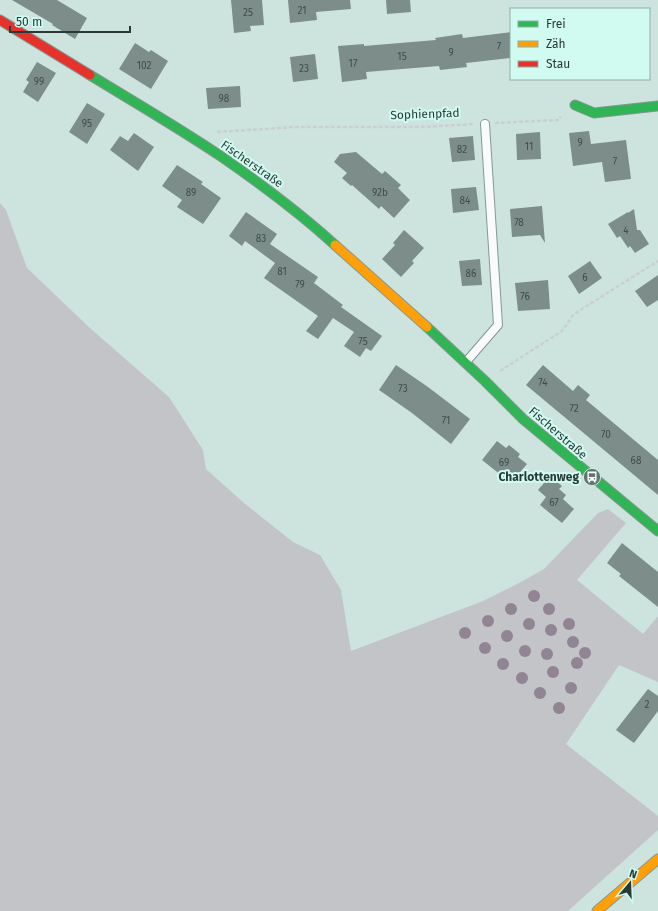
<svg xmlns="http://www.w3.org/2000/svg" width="658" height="911" font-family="'Fira Sans',sans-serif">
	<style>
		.green { fill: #c3c4c7 }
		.building { fill: #7d8d89 }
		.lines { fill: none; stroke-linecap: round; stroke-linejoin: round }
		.lane-casing { stroke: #869793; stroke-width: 10 }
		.fast-casing { stroke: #869793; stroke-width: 11 }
		.slow-casing { stroke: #869793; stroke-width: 11 }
		.jam-casing { stroke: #869793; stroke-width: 11 }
		.path { stroke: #cad0cf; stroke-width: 2.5; stroke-dasharray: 4 2; stroke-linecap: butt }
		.lane { stroke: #f8fbfa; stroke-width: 8 }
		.fast { stroke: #30b455; stroke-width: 9 }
		.slow { stroke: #ff9f0a; stroke-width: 9 }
		.jam { stroke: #e5322d; stroke-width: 9 }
		.tree { fill: #918593 }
		.labels { text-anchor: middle; stroke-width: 4; stroke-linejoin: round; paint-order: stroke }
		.number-label { font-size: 10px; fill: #3e4e4b }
		.street-label { font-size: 12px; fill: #293936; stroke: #d1fbf1 }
		.poi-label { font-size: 12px; font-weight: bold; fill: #293936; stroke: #d1fbf1; text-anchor: end }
	</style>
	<rect width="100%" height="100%" fill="#cde4de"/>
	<!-- green -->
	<path class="green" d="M 0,203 L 6,210 L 27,268 L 91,329 L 169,397 L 203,450 L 206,469 L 244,503 L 293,542 L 320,555 L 341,590 L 351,651 L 483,601 L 521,582 L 544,569 L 598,513 L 608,509 L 626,523 L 577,580 L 643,634 L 658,616 L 658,682 L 619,665 L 566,744 L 658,816 L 658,830 L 568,911 L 0,911 Z"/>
	<!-- building -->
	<path class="building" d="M 12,0 L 57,0 L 87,18 L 75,39 L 52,25 L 53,24 Z
		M 231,0 L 262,0 L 264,25 L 250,26 L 251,31 L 234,33 Z
		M 288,0 L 350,0 L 351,9 L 316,12 L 317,20 L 290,23 Z
		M 386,0 L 410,0 L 411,12 L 387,14 Z
		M 511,32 L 511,58 L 466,63 L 467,67 L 440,70 L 439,66 L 366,72 L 367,79 L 342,82 L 338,46 L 364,44 L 364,46 L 436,40 L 435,38 L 462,34 L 463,38 Z
		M 135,43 L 149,52 L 151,50 L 168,61 L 151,89 L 119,69 Z
		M 315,54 L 318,79 L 293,82 L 290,57 Z
		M 37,62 L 56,73 L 38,102 L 23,92 L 29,82 L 26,80 Z
		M 240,86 L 241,107 L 208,109 L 206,88 Z
		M 87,103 L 105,114 L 87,144 L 69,132 Z
		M 589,131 L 591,144 L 626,140 L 631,179 L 605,182 L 602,162 L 573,166 L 569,133 Z
		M 540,132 L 541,159 L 517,160 L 516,134 Z
		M 134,133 L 154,147 L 138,171 L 110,150 L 120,136 L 128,141 Z
		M 473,136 L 475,160 L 452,162 L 449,138 Z
		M 356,152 L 382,174 L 385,171 L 401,185 L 398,188 L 410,200 L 394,218 L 381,206 L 379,209 L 352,185 L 351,186 L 342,178 L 347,173 L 334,162 L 340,154 Z
		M 177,165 L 203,182 L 201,184 L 221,198 L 203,224 L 177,207 L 182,200 L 162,186 Z
		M 476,187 L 479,210 L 453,213 L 451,189 Z
		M 542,206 L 545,243 L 540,235 L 512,237 L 510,209 Z
		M 634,209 L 637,230 L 640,230 L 649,244 L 635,253 L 630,246 L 628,248 L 620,236 L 617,238 L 608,224 L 628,212 L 628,213 Z
		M 246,212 L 277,234 L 270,244 L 318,277 L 314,283 L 343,305 L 341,307 L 382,336 L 371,351 L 366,348 L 360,357 L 344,346 L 354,332 L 333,318 L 318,339 L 306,331 L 318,316 L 264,278 L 275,263 L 245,241 L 242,246 L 229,236 Z
		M 404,230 L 424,248 L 412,261 L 414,263 L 401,277 L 382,259 L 395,245 L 393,243 Z
		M 480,259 L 482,285 L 462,286 L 459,261 Z
		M 590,261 L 602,278 L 579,294 L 568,276 Z
		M 658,275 L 658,300 L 647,307 L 635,291 Z
		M 548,280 L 550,309 L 518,311 L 515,283 Z
		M 396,365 L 428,387 L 470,419 L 451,444 L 412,413 L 379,390 Z
		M 543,365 L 573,391 L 578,385 L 590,395 L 586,400 L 658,460 L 658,495 L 526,385 Z
		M 497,441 L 506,448 L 509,445 L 520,454 L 518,457 L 527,464 L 511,483 L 482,460 Z
		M 550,476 L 562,486 L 559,489 L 566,495 L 563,499 L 574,509 L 562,523 L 540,505 L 546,497 L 538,490 Z
		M 622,543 L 658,572 L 658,607 L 619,576 L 621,574 L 607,563 Z
		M 648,689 L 658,696 L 658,711 L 634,743 L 616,730 Z"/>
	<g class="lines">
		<defs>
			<path id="lane" d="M 466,362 L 498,325 L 485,124"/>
			<path id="fast" d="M 90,75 C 134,102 179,128 222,157 C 261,184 300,213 335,245
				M 575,105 L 594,113 L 658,106
				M 427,327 L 485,381 L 523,419 L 658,531"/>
			<path id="slow" d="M 335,245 L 427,327
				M 597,911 L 658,859"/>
			<path id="jam" d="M 0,20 L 90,75"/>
		</defs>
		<!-- lane casing -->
		<use href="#lane" class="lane-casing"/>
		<!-- fast casing -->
		<use href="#fast" class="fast-casing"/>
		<!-- slow casing -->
		<use href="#slow" class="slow-casing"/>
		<!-- jam casing -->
		<use href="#jam" class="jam-casing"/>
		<!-- path -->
		<path class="path" d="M 495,123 L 558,120 L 561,117
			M 217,132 L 294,127 L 421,127 L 474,124
			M 500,371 L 562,331 L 574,314 L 658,261"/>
		<!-- lane -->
		<use href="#lane" class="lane"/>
		<!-- fast -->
		<use href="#fast" class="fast"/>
		<!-- slow -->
		<use href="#slow" class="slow"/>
		<!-- jam -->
		<use href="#jam" class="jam"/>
	</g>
	<!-- trees -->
	<g class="tree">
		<circle cx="534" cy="596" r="6"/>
		<circle cx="511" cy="609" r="6"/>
		<circle cx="549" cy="609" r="6"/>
		<circle cx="488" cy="621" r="6"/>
		<circle cx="529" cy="624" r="6"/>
		<circle cx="569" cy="624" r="6"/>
		<circle cx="551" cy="630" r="6"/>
		<circle cx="465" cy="633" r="6"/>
		<circle cx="507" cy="636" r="6"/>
		<circle cx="573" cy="642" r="6"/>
		<circle cx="485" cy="648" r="6"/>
		<circle cx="525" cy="651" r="6"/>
		<circle cx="585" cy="653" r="6"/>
		<circle cx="547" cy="654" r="6"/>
		<circle cx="577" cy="663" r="6"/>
		<circle cx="503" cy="664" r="6"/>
		<circle cx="553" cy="672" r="6"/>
		<circle cx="522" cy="678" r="6"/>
		<circle cx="571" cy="688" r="6"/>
		<circle cx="540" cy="693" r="6"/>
		<circle cx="559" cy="708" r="6"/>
	</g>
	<!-- icons -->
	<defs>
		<symbol id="bus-disc" viewBox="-11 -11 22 22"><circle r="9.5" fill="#627571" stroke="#d1fbf1"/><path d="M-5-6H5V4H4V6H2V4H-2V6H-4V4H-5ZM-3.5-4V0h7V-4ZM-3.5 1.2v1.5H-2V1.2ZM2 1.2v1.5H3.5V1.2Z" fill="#fff"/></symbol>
	</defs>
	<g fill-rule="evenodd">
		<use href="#bus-disc" x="582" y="467" width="20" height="20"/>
	</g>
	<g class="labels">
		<!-- number labels -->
		<g class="number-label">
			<text x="302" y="14">21</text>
			<text x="248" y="16">25</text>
			<text x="499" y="50">7</text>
			<text x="451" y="56">9</text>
			<text x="402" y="60">15</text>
			<text x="353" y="67">17</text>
			<text x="144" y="69">102</text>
			<text x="304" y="72">23</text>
			<text x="39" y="85">99</text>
			<text x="224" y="102">98</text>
			<text x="87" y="127">95</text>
			<text x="580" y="146">9</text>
			<text x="529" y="150">11</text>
			<text x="462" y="153">82</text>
			<text x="615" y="165">7</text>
			<text x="191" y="196">89</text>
			<text x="380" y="196">92b</text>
			<text x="465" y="204">84</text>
			<text x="519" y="226">78</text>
			<text x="626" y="234">4</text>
			<text x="261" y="242">83</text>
			<text x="282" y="275">81</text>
			<text x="471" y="277">86</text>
			<text x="585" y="281">6</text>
			<text x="300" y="288">79</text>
			<text x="525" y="300">76</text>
			<text x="363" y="345">75</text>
			<text x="543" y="386">74</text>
			<text x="403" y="392">73</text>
			<text x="574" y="412">72</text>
			<text x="446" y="424">71</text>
			<text x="606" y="438">70</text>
			<text x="636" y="464">68</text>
			<text x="504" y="466">69</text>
			<text x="554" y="506">67</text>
			<text x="647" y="708">2</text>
		</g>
		<!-- street labels -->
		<g class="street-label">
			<text transform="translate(425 114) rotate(-2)" y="4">Sophienpfad</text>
			<text transform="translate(252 164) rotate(35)" y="4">Fischerstraße</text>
			<text transform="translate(558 433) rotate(41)" y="4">Fischerstraße</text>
		</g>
		<!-- poi labels -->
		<g class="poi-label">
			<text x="579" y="481">Charlottenweg</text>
		</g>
	</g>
	<!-- legend -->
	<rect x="510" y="8" width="140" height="72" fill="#d1fbf1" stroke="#8eada6"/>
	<rect x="518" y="21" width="20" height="6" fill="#30b455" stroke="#8eada6"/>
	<text x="546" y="28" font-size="12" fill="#293936">Frei</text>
	<rect x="518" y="41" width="20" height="6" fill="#ff9f0a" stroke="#8eada6"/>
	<text x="546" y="48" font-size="12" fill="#293936">Zäh</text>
	<rect x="518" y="61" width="20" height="6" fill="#e5322d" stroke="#8eada6"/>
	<text x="546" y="68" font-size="12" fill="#293936">Stau</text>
	<!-- north arrow -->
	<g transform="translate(630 883) rotate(19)" stroke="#d1fbf1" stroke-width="3" paint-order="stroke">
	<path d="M0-3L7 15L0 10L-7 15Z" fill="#293936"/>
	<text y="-6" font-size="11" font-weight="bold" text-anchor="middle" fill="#293936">N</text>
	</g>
	<!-- scale -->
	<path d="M10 26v6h120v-6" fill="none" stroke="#293936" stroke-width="2"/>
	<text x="16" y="26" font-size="12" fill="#293936" stroke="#d1fbf1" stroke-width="3" paint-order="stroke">50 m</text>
</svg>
